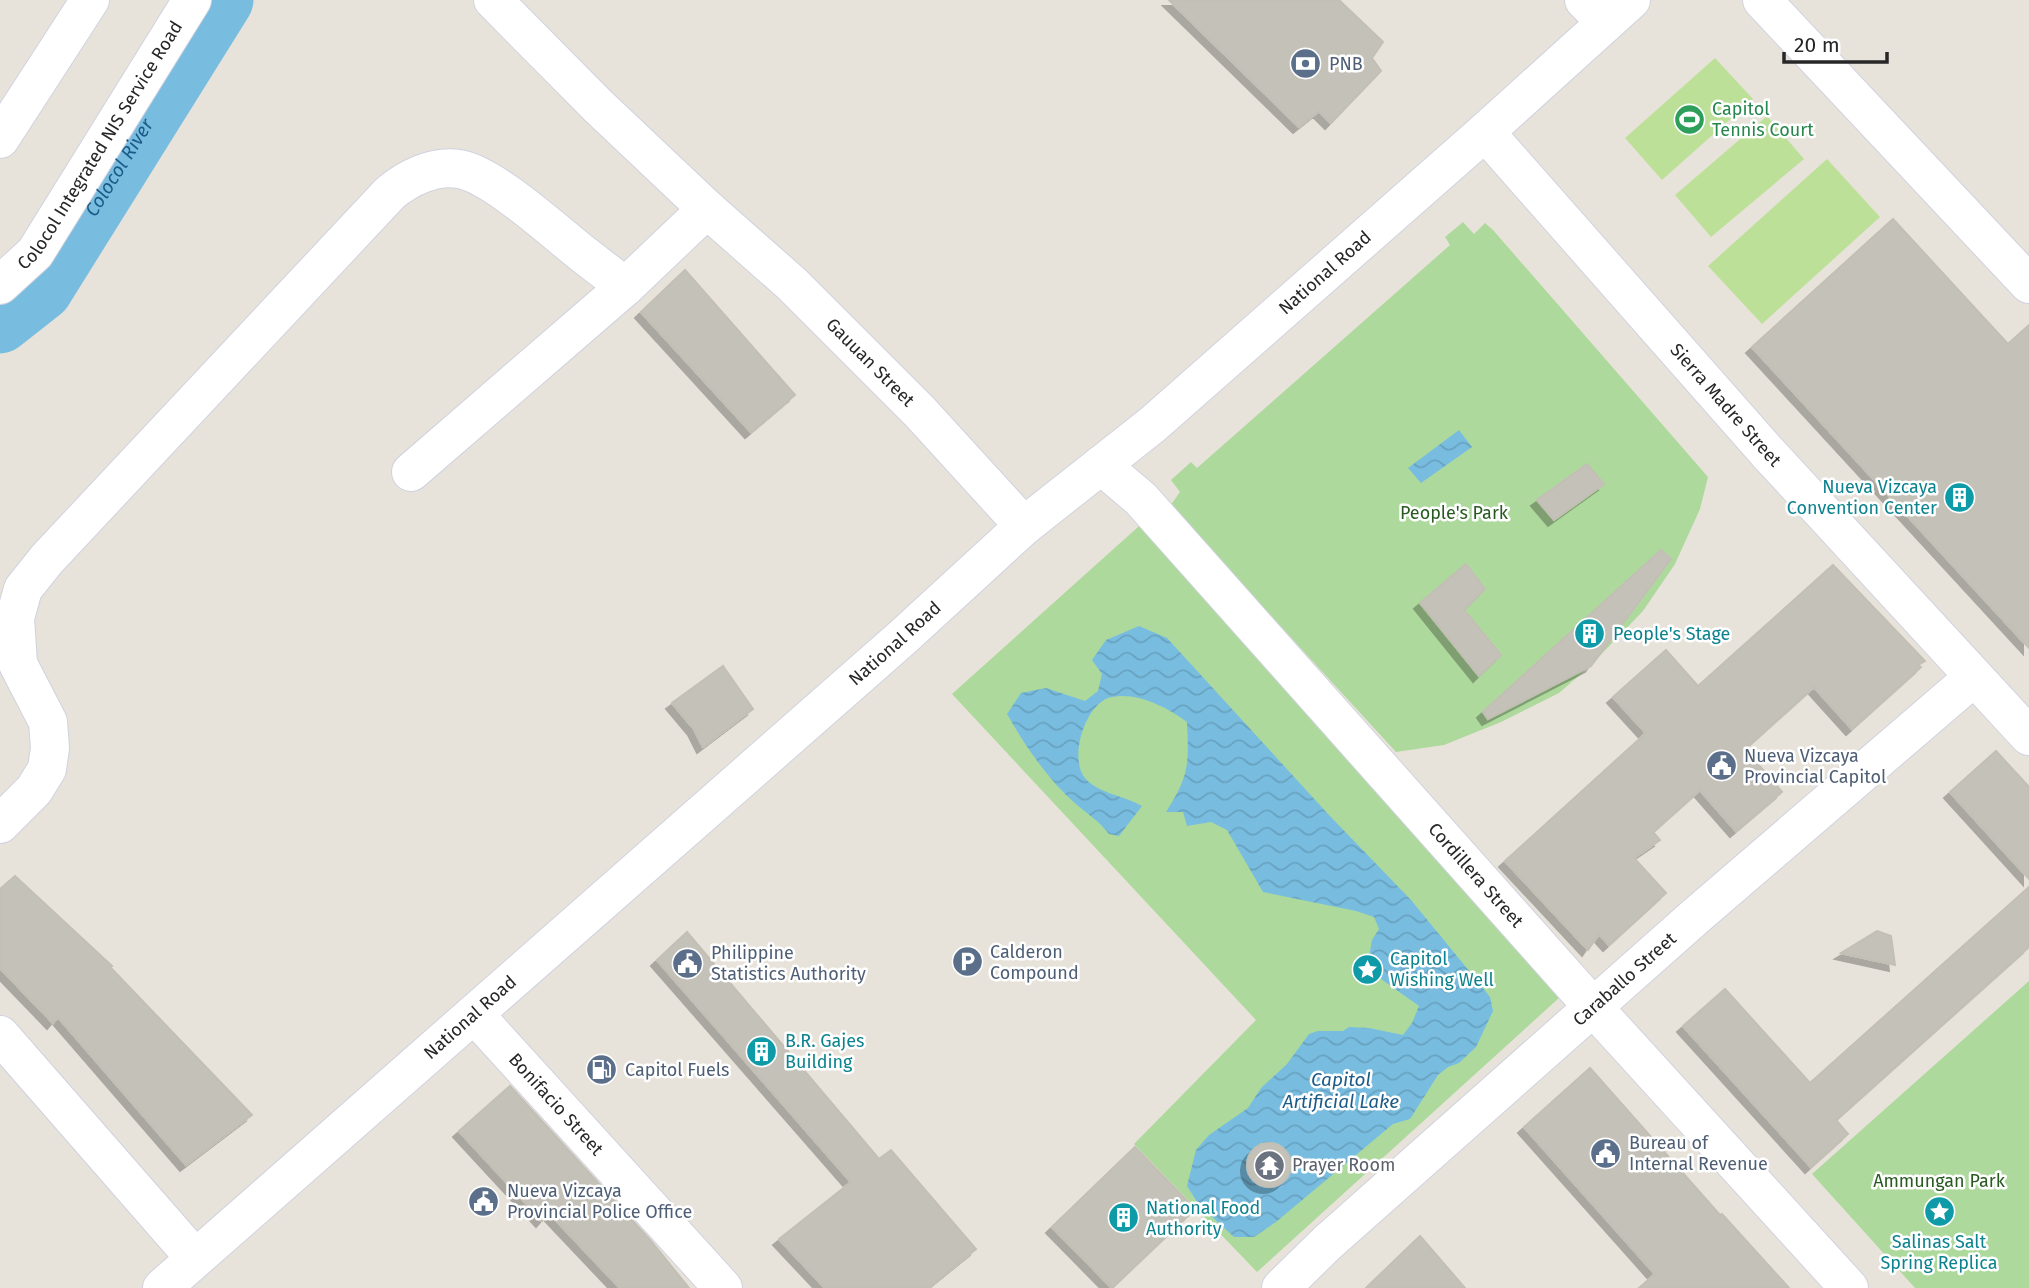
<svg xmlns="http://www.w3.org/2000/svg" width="2029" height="1288" font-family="'Fira Sans',sans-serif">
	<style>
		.park { fill: #add99c }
		.pitch { fill: #bde099 }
		.water { fill: url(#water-waves); fill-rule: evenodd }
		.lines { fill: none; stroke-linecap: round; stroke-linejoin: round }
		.river { stroke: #78bde0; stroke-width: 61 }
		.building { fill: #c4c1b9; stroke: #c3bfb5; stroke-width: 2; filter: url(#shadow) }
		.minor-casing { stroke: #d0d2df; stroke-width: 40 }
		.tertiary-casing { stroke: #d0d2df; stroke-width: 40 }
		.secondary-casing { stroke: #d0d2df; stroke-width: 40 }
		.minor { stroke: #fff; stroke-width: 38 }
		.tertiary { stroke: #fff; stroke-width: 38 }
		.secondary { stroke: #fff; stroke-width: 38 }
		.labels { text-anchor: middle; stroke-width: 5; stroke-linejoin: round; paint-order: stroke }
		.service-label { font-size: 18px; fill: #4e5e75; stroke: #fff; text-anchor: start }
		.leisure-label { font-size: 18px; fill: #27864d; stroke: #fff; text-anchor: start }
		.street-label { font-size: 18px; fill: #272727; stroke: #fff }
		.culture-label { font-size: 18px; fill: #0d838f; stroke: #fff; text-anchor: start }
		.park-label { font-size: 18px; fill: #295b21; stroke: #fff }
		.worship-label { font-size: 18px; fill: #5b616d; stroke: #fff; text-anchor: start }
		.water-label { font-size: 19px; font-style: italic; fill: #1c5b87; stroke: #fff }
	</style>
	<defs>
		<pattern id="water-waves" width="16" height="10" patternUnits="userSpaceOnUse" patternTransform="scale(1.75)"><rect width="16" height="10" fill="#78bde0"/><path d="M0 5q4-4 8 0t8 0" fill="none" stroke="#68a2c0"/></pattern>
		<filter id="shadow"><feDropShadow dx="-6" dy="6" stdDeviation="0" flood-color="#0004"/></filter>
	</defs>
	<rect width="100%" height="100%" fill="#e8e3da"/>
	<!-- park -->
	<path class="park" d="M 1463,222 L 1474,234 L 1485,223 L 1493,230 L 1708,477 L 1700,509 L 1675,564 L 1643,611 L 1589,667 L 1559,693 L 1501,722 L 1444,745 L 1396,752 L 1170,506 L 1180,492 L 1171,480 L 1191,462 L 1197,468 L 1450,245 L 1445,237 Z
		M 1148,518 L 1570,988 L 1257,1272 L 1134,1144 L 1256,1020 L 952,694 Z
		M 2029,981 L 2029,1288 L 1915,1288 L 1812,1174 Z"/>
	<!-- pitch -->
	<path class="pitch" d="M 1715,58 L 1753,99 L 1662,180 L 1625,138 Z
		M 1767,116 L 1804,159 L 1711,237 L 1675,195 Z
		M 1827,159 L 1880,217 L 1762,324 L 1708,266 Z"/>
	<!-- water -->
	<path class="water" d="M 1459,430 L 1472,447 L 1421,483 L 1408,468 Z
		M 1139,626 L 1167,638 L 1328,814 L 1411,900 L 1479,983 L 1490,997 L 1493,1011 L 1476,1047 L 1459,1063 L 1448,1067 L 1438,1075 L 1410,1119 L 1393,1124 L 1276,1222 L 1254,1237 L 1234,1237 L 1199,1205 L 1187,1186 L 1196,1150 L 1209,1135 L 1248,1108 L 1261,1088 L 1287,1064 L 1309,1034 L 1318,1031 L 1343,1031 L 1349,1027 L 1369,1028 L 1403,1035 L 1412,1023 L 1419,1006 L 1367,969 L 1372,940 L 1379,929 L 1374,917 L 1356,911 L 1263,892 L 1227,830 L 1211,822 L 1187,826 L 1183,812 L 1166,812 C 1189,776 1189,765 1187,722 C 1168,708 1138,692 1112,697 C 1086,701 1068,758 1085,778 C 1097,793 1125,796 1142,806 L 1119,836 L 1109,834 C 1099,821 1089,815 1077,805 C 1048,780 1026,747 1007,714 L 1021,693 L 1046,688 L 1085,701 L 1098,691 L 1102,674 L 1092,660 L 1106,640 ZM 1261,1143 L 1279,1144 L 1290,1157 L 1290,1174 L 1277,1186 L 1260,1185 L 1247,1173 L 1248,1155 Z"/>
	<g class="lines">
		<!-- river -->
		<path class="river" id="s1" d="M 0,323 L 42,290 L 223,0"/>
	</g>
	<!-- building -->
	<path class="building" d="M 1169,0 L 1339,0 L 1383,42 L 1372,58 L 1381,71 L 1331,123 L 1319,111 L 1299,127 Z
		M 1893,219 L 2008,344 L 2029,325 L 2029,648 L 1752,347 Z
		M 685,270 L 795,395 L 751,432 L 641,312 Z
		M 1587,464 L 1604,484 L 1554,520 L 1537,500 Z
		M 1661,550 L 1671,559 L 1591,666 L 1488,719 L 1483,712 Z
		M 1466,564 L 1485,589 L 1464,610 L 1501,655 L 1479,676 L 1420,603 Z
		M 1833,565 L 1925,661 L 1918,665 L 1921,667 L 1852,729 L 1814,687 L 1745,749 L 1782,792 L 1736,831 L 1700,790 L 1653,832 L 1660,840 L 1634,858 L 1666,893 L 1609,945 L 1599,934 L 1588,950 L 1505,861 L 1646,733 L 1613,697 L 1666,650 L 1698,686 Z
		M 723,666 L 753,709 L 703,747 L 694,729 L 672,703 Z
		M 1996,751 L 2029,787 L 2029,879 L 1950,792 Z
		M 15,876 L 112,966 L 110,967 L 252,1115 L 186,1165 L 58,1017 L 53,1023 L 0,968 L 0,889 Z
		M 2029,887 L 2029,947 L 1836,1120 L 1848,1134 L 1811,1167 L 1683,1026 L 1725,989 L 1810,1083 Z
		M 1877,931 L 1891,936 L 1895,965 L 1841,953 Z
		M 687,932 L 879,1159 L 891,1150 L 976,1249 L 928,1288 L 825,1288 L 779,1239 L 851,1182 L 657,960 Z
		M 1590,1068 L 1720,1215 L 1722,1214 L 1789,1288 L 1639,1288 L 1655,1274 L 1524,1127 Z
		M 510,1086 L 651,1241 L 689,1288 L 620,1288 L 549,1213 L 542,1221 L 459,1131 Z
		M1247 1165a22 22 0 1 1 44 0a22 22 0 1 1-44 0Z
		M 1135,1147 L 1195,1209 L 1112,1288 L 1052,1227 Z
		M 1420,1236 L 1465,1288 L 1366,1288 Z"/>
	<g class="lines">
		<defs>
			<g id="minor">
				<path d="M 493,0 L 598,106 L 707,209"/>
				<path d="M 1584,0 L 1606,22"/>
				<path d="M 1762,0 L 2029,284"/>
				<path id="s2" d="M 1485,132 L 1767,452 L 2029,736"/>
				<path d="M 0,139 L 90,0"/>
				<path id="s3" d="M 0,285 L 35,253 L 192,0"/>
				<path id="s4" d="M 1101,465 L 1141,499 L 1593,1007 L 1849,1288"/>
				<path d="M 411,472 L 625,287"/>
				<path id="s5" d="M 0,824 L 34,790 L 47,769 L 50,748 L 48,722 L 18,664 L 15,618 L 23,589 L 47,559 L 390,193 C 408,178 434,165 459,169 C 492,174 555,232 583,254 C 597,265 611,275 625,287 L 707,209 L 792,284 L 920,412 L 1024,526"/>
				<path d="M 0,1035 L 194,1257"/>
				<path id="s6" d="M 1281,1288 L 1327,1243 L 1697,915 L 1974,677"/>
			</g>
			<g id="tertiary">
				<path id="s7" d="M 474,1014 L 723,1288"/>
			</g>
			<g id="secondary">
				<path id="s8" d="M 162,1288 L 903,637 L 1024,526 L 1152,425 L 1485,132 L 1631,0"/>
			</g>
		</defs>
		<!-- minor casing -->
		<use href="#minor" class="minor-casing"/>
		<!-- tertiary casing -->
		<use href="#tertiary" class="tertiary-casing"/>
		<!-- secondary casing -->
		<use href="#secondary" class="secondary-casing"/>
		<!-- minor -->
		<use href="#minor" class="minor"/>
		<!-- tertiary -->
		<use href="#tertiary" class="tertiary"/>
		<!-- secondary -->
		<use href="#secondary" class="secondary"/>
	</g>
	<!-- icons -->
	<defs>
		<symbol id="bank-disc" viewBox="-11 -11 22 22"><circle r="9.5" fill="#5c6f8a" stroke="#fff"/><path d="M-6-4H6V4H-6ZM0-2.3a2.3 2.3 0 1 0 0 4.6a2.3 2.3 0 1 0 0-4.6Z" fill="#fff"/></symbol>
		<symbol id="stadium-disc" viewBox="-11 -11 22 22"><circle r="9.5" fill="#2e9e5b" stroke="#fff"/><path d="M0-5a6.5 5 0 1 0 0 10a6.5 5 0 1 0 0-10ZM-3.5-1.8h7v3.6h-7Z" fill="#fff"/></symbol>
		<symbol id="building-disc" viewBox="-11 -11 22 22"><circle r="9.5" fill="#0f9aa8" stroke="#fff"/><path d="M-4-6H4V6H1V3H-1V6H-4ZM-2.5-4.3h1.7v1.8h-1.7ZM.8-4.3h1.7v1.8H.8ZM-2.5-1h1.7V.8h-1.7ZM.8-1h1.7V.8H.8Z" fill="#fff"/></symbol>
		<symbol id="civic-disc" viewBox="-11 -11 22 22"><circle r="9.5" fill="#5c6f8a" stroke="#fff"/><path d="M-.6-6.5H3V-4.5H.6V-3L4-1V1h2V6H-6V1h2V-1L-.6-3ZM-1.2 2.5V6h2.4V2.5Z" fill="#fff"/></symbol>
		<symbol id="parking-disc" viewBox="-11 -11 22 22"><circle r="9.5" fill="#5c6f8a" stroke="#fff"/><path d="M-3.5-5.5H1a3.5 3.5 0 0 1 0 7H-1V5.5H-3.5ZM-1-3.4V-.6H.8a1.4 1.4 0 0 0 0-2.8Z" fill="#fff"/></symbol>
		<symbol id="sight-disc" viewBox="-11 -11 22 22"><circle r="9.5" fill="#0f9aa8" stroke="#fff"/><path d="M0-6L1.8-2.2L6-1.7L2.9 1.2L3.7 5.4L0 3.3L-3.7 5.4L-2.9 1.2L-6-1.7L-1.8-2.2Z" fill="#fff"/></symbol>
		<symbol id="fuel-disc" viewBox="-11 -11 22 22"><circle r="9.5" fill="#5c6f8a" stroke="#fff"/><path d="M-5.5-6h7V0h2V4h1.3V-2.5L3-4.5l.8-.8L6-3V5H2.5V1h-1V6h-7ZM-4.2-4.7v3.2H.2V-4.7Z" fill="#fff"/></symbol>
		<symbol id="temple-disc" viewBox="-11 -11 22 22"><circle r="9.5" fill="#6b7280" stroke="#fff"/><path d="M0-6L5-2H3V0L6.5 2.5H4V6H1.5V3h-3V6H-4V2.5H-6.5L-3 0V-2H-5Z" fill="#fff"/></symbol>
	</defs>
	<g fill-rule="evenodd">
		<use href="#bank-disc" x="1288" y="46" width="35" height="35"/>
		<use href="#stadium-disc" x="1672" y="102" width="35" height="35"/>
		<use href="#building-disc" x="1942" y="480" width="35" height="35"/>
		<use href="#building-disc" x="1572" y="616" width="35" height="35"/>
		<use href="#civic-disc" x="1704" y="748" width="35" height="35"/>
		<use href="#parking-disc" x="950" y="944" width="35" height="35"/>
		<use href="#civic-disc" x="670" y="946" width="35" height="35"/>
		<use href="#sight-disc" x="1350" y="952" width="35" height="35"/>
		<use href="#building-disc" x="744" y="1034" width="35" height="35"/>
		<use href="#fuel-disc" x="584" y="1052" width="35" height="35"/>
		<use href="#civic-disc" x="1588" y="1136" width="35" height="35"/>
		<use href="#temple-disc" x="1252" y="1148" width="35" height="35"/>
		<use href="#civic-disc" x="466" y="1184" width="35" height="35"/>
		<use href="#sight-disc" x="1922" y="1194" width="35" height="35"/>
		<use href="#building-disc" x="1106" y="1200" width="35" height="35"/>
	</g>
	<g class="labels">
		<!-- service labels -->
		<g class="service-label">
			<text x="1329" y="70">PNB</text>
			<text x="1744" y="762">Nueva Vizcaya<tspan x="1744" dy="21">Provincial Capitol</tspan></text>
			<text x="990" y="958">Calderon<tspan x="990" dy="21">Compound</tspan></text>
			<text x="711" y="959">Philippine<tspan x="711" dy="21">Statistics Authority</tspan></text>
			<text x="625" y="1076">Capitol Fuels</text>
			<text x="1629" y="1149">Bureau of<tspan x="1629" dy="21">Internal Revenue</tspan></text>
			<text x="507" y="1197">Nueva Vizcaya<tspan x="507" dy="21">Provincial Police Office</tspan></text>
		</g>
		<!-- leisure labels -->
		<g class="leisure-label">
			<text x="1712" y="115">Capitol<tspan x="1712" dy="21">Tennis Court</tspan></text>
		</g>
		<!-- street labels -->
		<g class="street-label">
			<text dy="6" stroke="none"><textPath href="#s3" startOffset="173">Colocol Integrated NIS Service Road</textPath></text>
			<text dy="6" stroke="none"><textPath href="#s8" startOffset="1544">National Road</textPath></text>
			<text dy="6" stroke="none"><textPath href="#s5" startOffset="1419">Gauuan Street</textPath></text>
			<text dy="6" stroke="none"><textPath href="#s2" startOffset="364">Sierra Madre Street</textPath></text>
			<text dy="6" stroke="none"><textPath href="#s8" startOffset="976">National Road</textPath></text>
			<text dy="6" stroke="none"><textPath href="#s4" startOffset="556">Cordillera Street</textPath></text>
			<text dy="6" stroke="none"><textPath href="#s6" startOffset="462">Caraballo Street</textPath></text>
			<text dy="6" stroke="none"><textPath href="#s8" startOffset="410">National Road</textPath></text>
			<text dy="6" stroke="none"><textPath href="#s7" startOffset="122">Bonifacio Street</textPath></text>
		</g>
		<!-- culture labels -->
		<g class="culture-label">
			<text x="1937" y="493" text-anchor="end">Nueva Vizcaya<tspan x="1937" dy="21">Convention Center</tspan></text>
			<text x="1613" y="640">People's Stage</text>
			<text x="1390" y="965">Capitol<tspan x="1390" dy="21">Wishing Well</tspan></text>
			<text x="785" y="1047">B.R. Gajes<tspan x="785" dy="21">Building</tspan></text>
			<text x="1146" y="1214">National Food<tspan x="1146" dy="21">Authority</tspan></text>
			<text x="1939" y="1248" text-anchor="middle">Salinas Salt<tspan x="1939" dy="21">Spring Replica</tspan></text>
		</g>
		<!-- park labels -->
		<g class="park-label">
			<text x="1454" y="519">People's Park</text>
			<text x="1939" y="1187">Ammungan Park</text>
		</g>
		<!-- worship labels -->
		<g class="worship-label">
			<text x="1292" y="1171">Prayer Room</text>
		</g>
		<!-- water labels -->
		<g class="water-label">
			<text dy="7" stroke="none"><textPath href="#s1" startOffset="198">Colocol River</textPath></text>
			<text x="1341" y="1086">Capitol<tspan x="1341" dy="22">Artificial Lake</tspan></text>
		</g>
	</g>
	<!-- scale -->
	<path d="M1784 52v10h103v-10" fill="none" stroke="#272727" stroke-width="3.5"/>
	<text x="1794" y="52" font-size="21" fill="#272727" stroke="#ffffff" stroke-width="5" paint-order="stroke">20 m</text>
</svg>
